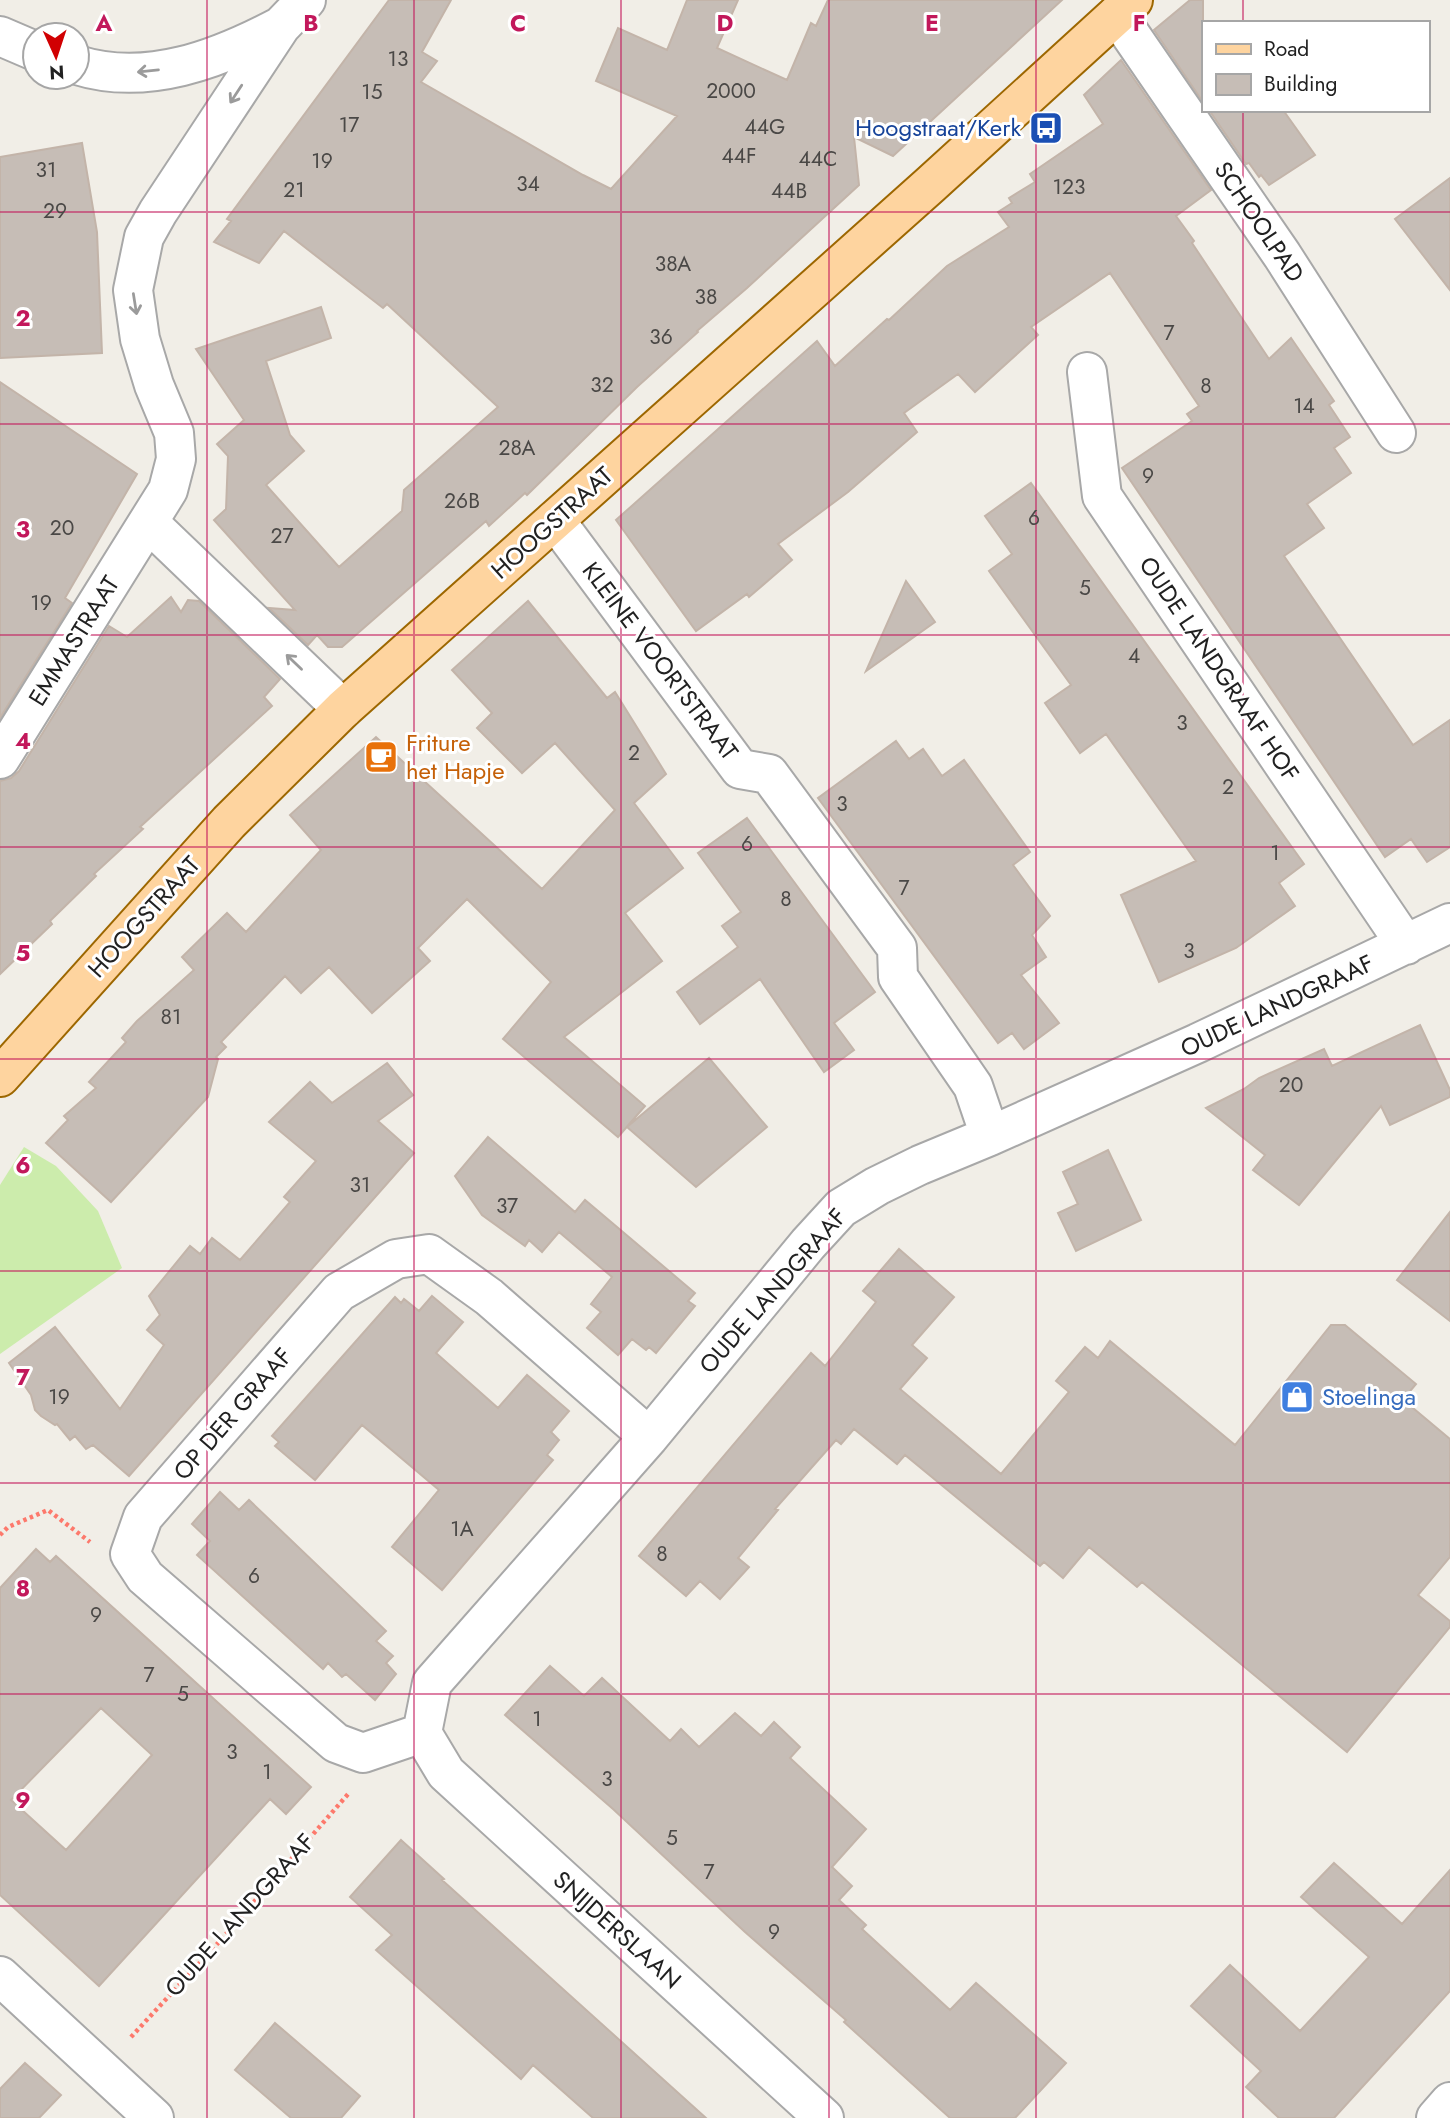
<svg xmlns="http://www.w3.org/2000/svg" width="1450" height="2118" font-family="Jost,sans-serif">
	<style>
		.grass { fill: #ccecac }
		.building { fill: #c6bdb6; stroke: #c3b4a9; stroke-width: 2; fill-rule: evenodd }
		.lines { fill: none; stroke-linecap: round; stroke-linejoin: round }
		.minor-casing { stroke: #a8a8a8; stroke-width: 42 }
		.major-casing { stroke: #9d6700; stroke-width: 42 }
		.path { stroke: #fd796c; stroke-width: 4.5; stroke-dasharray: 3.5 3.5; stroke-linecap: butt }
		.minor { stroke: #fff; stroke-width: 38 }
		.major { stroke: #fed49f; stroke-width: 38 }
		.oneway { stroke: #9b9b9b }
		.grid { fill: none; stroke: #c2185b; stroke-width: 2; stroke-opacity: 0.55 }
		.labels { text-anchor: middle; stroke-width: 6; stroke-linejoin: round; paint-order: stroke }
		.number-label { font-size: 21px; fill: #4a4846 }
		.transit-label { font-size: 24px; fill: #164399; stroke: #fff; text-anchor: end }
		.street-label { font-size: 24px; fill: #212121; stroke: #fff }
		.food-label { font-size: 24px; fill: #c56008; stroke: #fff; text-anchor: start }
		.shop-label { font-size: 24px; fill: #366cbe; stroke: #fff; text-anchor: start }
		.grid-label { font-size: 23px; text-anchor: middle; font-weight: bold; fill: #c2185b; stroke: #fff; stroke-width: 6; stroke-linejoin: round; paint-order: stroke }
	</style>
	<rect width="100%" height="100%" fill="#f1eee7"/>
	<!-- grass -->
	<path class="grass" d="M 24,1147 L 56,1166 L 98,1211 L 122,1268 L 0,1354 L 0,1185 Z"/>
	<!-- building -->
	<path class="building" d="M 389,0 L 451,0 L 422,52 L 437,61 L 421,82 L 583,175 L 611,189 L 677,116 L 596,81 L 618,28 L 667,50 L 687,0 L 738,0 L 717,48 L 787,80 L 811,23 L 816,26 L 828,0 L 1062,0 L 893,156 L 854,137 L 859,185 L 747,288 L 697,331 L 698,332 L 637,387 L 527,495 L 525,493 L 489,526 L 486,521 L 342,647 L 328,647 L 317,635 L 308,645 L 269,608 L 295,610 L 214,520 L 226,509 L 228,456 L 217,444 L 244,420 L 196,349 L 321,307 L 331,338 L 266,361 L 290,435 L 304,451 L 266,485 L 339,567 L 402,511 L 404,490 L 498,407 L 387,304 L 383,308 L 284,231 L 259,263 L 214,242 L 231,221 L 227,219 Z
		M 1190,0 L 1203,0 L 1203,102 L 1154,30 Z
		M 1121,60 L 1211,190 L 1176,216 L 1194,241 L 1192,243 L 1269,359 L 1291,338 L 1334,401 L 1329,405 L 1350,437 L 1334,448 L 1351,473 L 1307,504 L 1324,528 L 1284,556 L 1413,745 L 1450,720 L 1450,847 L 1427,862 L 1411,839 L 1385,857 L 1122,468 L 1192,421 L 1187,414 L 1199,406 L 1110,273 L 1031,327 L 1038,335 L 975,392 L 958,374 L 904,413 L 917,432 L 848,492 L 778,544 L 792,560 L 749,597 L 747,594 L 696,631 L 616,520 L 817,341 L 835,366 L 887,319 L 889,320 L 947,266 L 1009,227 L 998,212 L 1012,203 L 1009,198 L 1035,182 L 1030,174 L 1103,124 L 1084,95 Z
		M 1209,110 L 1283,110 L 1315,155 L 1269,185 L 1261,175 L 1259,177 L 1249,163 L 1246,164 Z
		M 82,143 L 97,232 L 102,353 L 0,358 L 0,157 Z
		M 1450,178 L 1450,290 L 1395,219 Z
		M 0,382 L 137,474 L 65,598 L 72,603 L 0,718 Z
		M 1031,483 L 1304,864 L 1279,883 L 1295,906 L 1236,948 L 1159,982 L 1121,895 L 1196,861 L 1106,734 L 1080,753 L 1045,703 L 1071,685 L 989,571 L 1012,554 L 985,516 Z
		M 906,581 L 935,622 L 866,671 Z
		M 171,597 L 181,612 L 188,600 L 199,601 L 280,679 L 264,697 L 272,706 L 140,827 L 143,829 L 94,874 L 96,876 L 50,921 L 52,924 L 0,974 L 0,781 L 11,778 L 19,771 L 109,626 L 127,637 Z
		M 528,601 L 607,698 L 615,692 L 666,774 L 634,803 L 683,868 L 625,913 L 662,961 L 564,1037 L 645,1106 L 618,1137 L 503,1039 L 551,982 L 467,899 L 418,948 L 430,961 L 372,1013 L 329,967 L 301,993 L 285,976 L 221,1042 L 226,1047 L 216,1057 L 218,1059 L 208,1097 L 111,1202 L 46,1143 L 68,1120 L 64,1116 L 96,1088 L 89,1082 L 126,1042 L 122,1038 L 137,1021 L 194,970 L 182,957 L 227,913 L 246,932 L 321,850 L 290,815 L 376,737 L 542,889 L 615,810 L 555,743 L 522,773 L 477,728 L 492,713 L 452,670 Z
		M 896,741 L 909,759 L 923,749 L 942,776 L 964,760 L 1030,852 L 1013,865 L 1050,916 L 1032,935 L 1046,957 L 1021,975 L 1059,1023 L 1024,1049 L 1012,1033 L 998,1043 L 818,798 Z
		M 747,818 L 875,992 L 834,1023 L 854,1050 L 824,1072 L 760,979 L 700,1024 L 677,992 L 738,947 L 722,926 L 741,912 L 698,853 Z
		M 1420,1025 L 1450,1090 L 1450,1097 L 1390,1125 L 1381,1106 L 1299,1205 L 1253,1170 L 1265,1155 L 1206,1108 L 1244,1089 L 1259,1078 L 1324,1049 L 1332,1066 Z
		M 709,1058 L 767,1127 L 696,1187 L 627,1127 Z
		M 387,1063 L 413,1095 L 378,1121 L 414,1153 L 129,1476 L 93,1445 L 86,1449 L 75,1436 L 70,1440 L 57,1424 L 55,1425 L 41,1416 L 35,1410 L 31,1395 L 9,1363 L 55,1327 L 120,1409 L 164,1345 L 147,1330 L 160,1315 L 149,1296 L 190,1246 L 200,1254 L 212,1238 L 240,1260 L 290,1202 L 284,1197 L 316,1161 L 269,1122 L 310,1082 L 332,1103 Z
		M 488,1137 L 575,1212 L 585,1200 L 695,1293 L 688,1301 L 695,1306 L 656,1353 L 649,1347 L 646,1350 L 632,1339 L 618,1355 L 587,1328 L 601,1312 L 591,1304 L 612,1277 L 559,1232 L 542,1252 L 529,1240 L 525,1246 L 482,1215 L 455,1176 Z
		M 1108,1150 L 1141,1220 L 1076,1251 L 1058,1213 L 1078,1204 L 1063,1172 Z
		M 1450,1212 L 1450,1321 L 1397,1280 Z
		M 899,1249 L 954,1297 L 912,1345 L 927,1358 L 900,1389 L 1001,1474 L 1069,1392 L 1056,1381 L 1085,1347 L 1098,1358 L 1110,1341 L 1235,1445 L 1331,1325 L 1345,1325 L 1416,1384 L 1405,1397 L 1409,1400 L 1407,1403 L 1450,1439 L 1450,1557 L 1418,1595 L 1450,1621 L 1450,1627 L 1347,1752 L 1142,1582 L 1137,1587 L 1089,1547 L 1063,1578 L 1044,1562 L 1040,1566 L 905,1455 L 897,1464 L 854,1429 L 841,1444 L 836,1440 L 775,1509 L 778,1510 L 738,1558 L 749,1567 L 720,1599 L 700,1581 L 686,1596 L 639,1556 L 811,1353 L 825,1366 L 876,1302 L 863,1291 Z
		M 432,1296 L 463,1322 L 436,1353 L 498,1408 L 527,1375 L 569,1411 L 551,1432 L 559,1440 L 547,1455 L 553,1460 L 442,1590 L 392,1547 L 439,1490 L 362,1425 L 315,1480 L 275,1446 L 279,1442 L 272,1436 L 395,1297 L 401,1303 L 404,1299 L 419,1311 Z
		M 220,1492 L 239,1510 L 249,1500 L 386,1631 L 376,1641 L 393,1656 L 386,1663 L 396,1674 L 375,1700 L 346,1674 L 342,1677 L 328,1663 L 323,1669 L 197,1555 L 210,1541 L 192,1524 Z
		M 36,1549 L 50,1562 L 56,1556 L 311,1787 L 286,1814 L 270,1799 L 99,1986 L 0,1895 L 0,1588 ZM 101,1708 L 152,1755 L 66,1850 L 11,1800 Z
		M 550,1666 L 584,1696 L 602,1678 L 670,1741 L 681,1729 L 699,1747 L 735,1713 L 761,1736 L 774,1722 L 800,1747 L 790,1758 L 866,1829 L 832,1867 L 852,1886 L 839,1900 L 866,1925 L 862,1929 L 950,2010 L 976,1983 L 1066,2063 L 1015,2118 L 950,2118 L 844,2022 L 846,2020 L 745,1932 L 613,1809 L 505,1715 Z
		M 401,1840 L 444,1879 L 442,1880 L 706,2118 L 593,2118 L 533,2065 L 521,2079 L 376,1950 L 392,1935 L 350,1897 Z
		M 1334,1863 L 1402,1924 L 1450,1870 L 1450,1991 L 1334,2118 L 1279,2118 L 1246,2087 L 1261,2071 L 1191,2006 L 1230,1965 L 1300,2031 L 1369,1957 L 1301,1897 Z
		M 275,2023 L 360,2096 L 341,2118 L 291,2118 L 235,2070 Z
		M 25,2063 L 61,2095 L 39,2118 L 0,2118 L 0,2089 Z"/>
	<g class="lines">
		<defs>
			<path id="minor" d="M 1117,15 L 1282,255 L 1396,433
				M 0,36 L 35,51
				M 77,65 C 147,87 218,59 279,27
				M 1087,372 L 1102,496 L 1406,945
				M 555,520 L 740,769 L 769,774 L 897,948 L 898,977 L 973,1086 L 990,1136
				M 149,523 L 343,709
				M 0,759 L 168,490 L 176,459 L 174,433 L 154,385 L 140,339 L 133,290 L 144,237 L 158,212 L 281,26 L 306,0
				M 422,1733 L 432,1683 L 649,1437 L 808,1244 L 841,1208 L 877,1186 L 920,1165 L 990,1136 L 1198,1043 L 1450,923
				M 422,1733 L 363,1753 L 336,1743 L 145,1577 L 130,1554 L 143,1517 L 339,1292 L 396,1259 L 429,1254 L 489,1297 L 649,1437
				M 422,1733 L 446,1773 L 824,2118
				M 0,1976 L 154,2118
				M 1436,2118 L 1450,2102"/>
			<path id="major" d="M 0,1077 L 229,822 L 343,709 L 930,185 L 1133,0"/>
		</defs>
		<!-- minor casing -->
		<use href="#minor" class="minor-casing"/>
		<!-- major casing -->
		<use href="#major" class="major-casing"/>
		<!-- path -->
		<path class="path" d="M 0,1535 L 8,1527 L 48,1510 L 90,1542
			M 131,2037 L 219,1942 L 349,1793"/>
		<!-- minor -->
		<use href="#minor" class="minor"/>
		<!-- major -->
		<use href="#major" class="major"/>
	</g>
	<!-- one-way arrows -->
	<defs><path id="oneway-shaft" d="M-6 0H5M1.5-3L5.5 0L1.5 3" fill="none" stroke-width="1.6" stroke-linecap="round" stroke-linejoin="round" transform="scale(1.75)"/></defs>
	<g class="oneway">
		<use href="#oneway-shaft" transform="translate(148 71) rotate(174)"/>
		<use href="#oneway-shaft" transform="translate(236 94) rotate(123)"/>
		<use href="#oneway-shaft" transform="translate(135 304) rotate(81)"/>
		<use href="#oneway-shaft" transform="translate(294 662) rotate(-136)"/>
	</g>
	<!-- grid -->
	<path class="grid" d="M 207,0 L 207,2118M 414,0 L 414,2118M 621,0 L 621,2118M 829,0 L 829,2118M 1036,0 L 1036,2118M 1243,0 L 1243,23M 1243,110 L 1243,2118M 0,212 L 1450,212M 0,424 L 1450,424M 0,635 L 1450,635M 0,847 L 1450,847M 0,1059 L 1450,1059M 0,1271 L 1450,1271M 0,1483 L 1450,1483M 0,1694 L 1450,1694M 0,1906 L 1450,1906"/>
	<!-- icons -->
	<defs>
		<symbol id="bus-square" viewBox="-11 -11 22 22"><rect x="-9" y="-9" width="18" height="18" rx="4" fill="#1a4fb4" stroke="#fff"/><path d="M-5-6H5V4H4V6H2V4H-2V6H-4V4H-5ZM-3.5-4V0h7V-4ZM-3.5 1.2v1.5H-2V1.2ZM2 1.2v1.5H3.5V1.2Z" fill="#fff"/></symbol>
		<symbol id="cafe-square" viewBox="-11 -11 22 22"><rect x="-9" y="-9" width="18" height="18" rx="4" fill="#e8710a" stroke="#fff"/><path d="M-5.5-4.5H6V0H3Q3 3.5 0 3.5H-2.5Q-5.5 3.5-5.5 0ZM3-3.2v2h1.7v-2ZM-6 4.5H4V6H-6Z" fill="#fff"/></symbol>
		<symbol id="shop-square" viewBox="-11 -11 22 22"><rect x="-9" y="-9" width="18" height="18" rx="4" fill="#3f7fe0" stroke="#fff"/><path d="M-5-2.5h2.3a2.7 3.5 0 0 1 5.4 0H5L5.5 6h-11ZM-1.5-2.5h3a1.5 2.3 0 0 0-3 0Z" fill="#fff"/></symbol>
	</defs>
	<g fill-rule="evenodd">
		<use href="#bus-square" x="1027" y="109" width="38" height="38"/>
		<use href="#cafe-square" x="362" y="738" width="38" height="38"/>
		<use href="#shop-square" x="1278" y="1378" width="38" height="38"/>
	</g>
	<g class="labels">
		<!-- number labels -->
		<g class="number-label">
			<text x="398" y="66">13</text>
			<text x="731" y="98">2000</text>
			<text x="372" y="99">15</text>
			<text x="349" y="132">17</text>
			<text x="765" y="134">44G</text>
			<text x="739" y="163">44F</text>
			<text x="818" y="166">44C</text>
			<text x="322" y="168">19</text>
			<text x="46" y="177">31</text>
			<text x="528" y="191">34</text>
			<text x="1069" y="194">123</text>
			<text x="294" y="197">21</text>
			<text x="789" y="198">44B</text>
			<text x="55" y="218">29</text>
			<text x="673" y="271">38A</text>
			<text x="706" y="304">38</text>
			<text x="1169" y="340">7</text>
			<text x="661" y="344">36</text>
			<text x="602" y="392">32</text>
			<text x="1206" y="393">8</text>
			<text x="1304" y="413">14</text>
			<text x="517" y="455">28A</text>
			<text x="1148" y="483">9</text>
			<text x="462" y="508">26B</text>
			<text x="1034" y="525">6</text>
			<text x="62" y="535">20</text>
			<text x="282" y="543">27</text>
			<text x="1085" y="595">5</text>
			<text x="41" y="610">19</text>
			<text x="1134" y="663">4</text>
			<text x="1182" y="730">3</text>
			<text x="634" y="760">2</text>
			<text x="1228" y="794">2</text>
			<text x="842" y="811">3</text>
			<text x="747" y="851">6</text>
			<text x="1275" y="860">1</text>
			<text x="904" y="895">7</text>
			<text x="786" y="906">8</text>
			<text x="1189" y="958">3</text>
			<text x="171" y="1024">81</text>
			<text x="1291" y="1092">20</text>
			<text x="360" y="1192">31</text>
			<text x="507" y="1213">37</text>
			<text x="59" y="1404">19</text>
			<text x="462" y="1536">1A</text>
			<text x="662" y="1561">8</text>
			<text x="254" y="1583">6</text>
			<text x="96" y="1622">9</text>
			<text x="149" y="1682">7</text>
			<text x="183" y="1701">5</text>
			<text x="537" y="1726">1</text>
			<text x="232" y="1759">3</text>
			<text x="267" y="1779">1</text>
			<text x="607" y="1786">3</text>
			<text x="672" y="1845">5</text>
			<text x="709" y="1879">7</text>
			<text x="774" y="1939">9</text>
		</g>
		<!-- transit labels -->
		<g class="transit-label">
			<text x="1021" y="136">Hoogstraat/Kerk</text>
		</g>
		<!-- street labels -->
		<g class="street-label">
			<text transform="translate(1259 222) rotate(56)" y="8">SCHOOLPAD</text>
			<text transform="translate(552 523) rotate(-42)" y="8">HOOGSTRAAT</text>
			<text transform="translate(74 641) rotate(-58)" y="8">EMMASTRAAT</text>
			<text transform="translate(660 661) rotate(53)" y="8">KLEINE VOORTSTRAAT</text>
			<text transform="translate(1219 669) rotate(56)" y="8">OUDE LANDGRAAF HOF</text>
			<text transform="translate(144 917) rotate(-48)" y="8">HOOGSTRAAT</text>
			<text transform="translate(1277 1006) rotate(-25)" y="8">OUDE LANDGRAAF</text>
			<text transform="translate(773 1291) rotate(-49)" y="8">OUDE LANDGRAAF</text>
			<text transform="translate(233 1414) rotate(-49)" y="8">OP DER GRAAF</text>
			<text transform="translate(240 1915) rotate(-48)" y="8">OUDE LANDGRAAF</text>
			<text transform="translate(617 1930) rotate(42)" y="8">SNIJDERSLAAN</text>
		</g>
		<!-- food labels -->
		<g class="food-label">
			<text x="406" y="751">Friture<tspan x="406" dy="28">het Hapje</tspan></text>
		</g>
		<!-- shop labels -->
		<g class="shop-label">
			<text x="1322" y="1405">Stoelinga</text>
		</g>
	</g>
	<g class="grid-label">
		<text x="104" y="31">A</text>
		<text x="311" y="31">B</text>
		<text x="518" y="31">C</text>
		<text x="725" y="31">D</text>
		<text x="932" y="31">E</text>
		<text x="1139" y="31">F</text>
		<text x="23" y="326">2</text>
		<text x="23" y="537">3</text>
		<text x="23" y="749">4</text>
		<text x="23" y="961">5</text>
		<text x="23" y="1173">6</text>
		<text x="23" y="1385">7</text>
		<text x="23" y="1596">8</text>
		<text x="23" y="1808">9</text>
	</g>
	<!-- legend -->
	<rect x="1202" y="21" width="228" height="91" fill="#ffffff" stroke="#a6a6a6" stroke-width="2"/>
	<rect x="1216" y="44" width="35" height="10" fill="#fed49f" stroke="#a6a6a6" stroke-width="2"/>
	<text x="1264" y="56" font-size="21" fill="#212121">Road</text>
	<rect x="1216" y="74" width="35" height="21" fill="#c6bdb6" stroke="#a6a6a6" stroke-width="2"/>
	<text x="1264" y="91" font-size="21" fill="#212121">Building</text>
	<!-- north arrow -->
	<g transform="translate(56 56) rotate(177)"><circle r="33" fill="#ffffff" stroke="#a6a6a6" stroke-width="2"/>
	<path d="M0-5L12 26L0 18L-12 26Z" fill="#d10002"/>
	<text y="-10" font-size="19" font-weight="bold" text-anchor="middle" fill="#212121">N</text>
	</g>
</svg>
